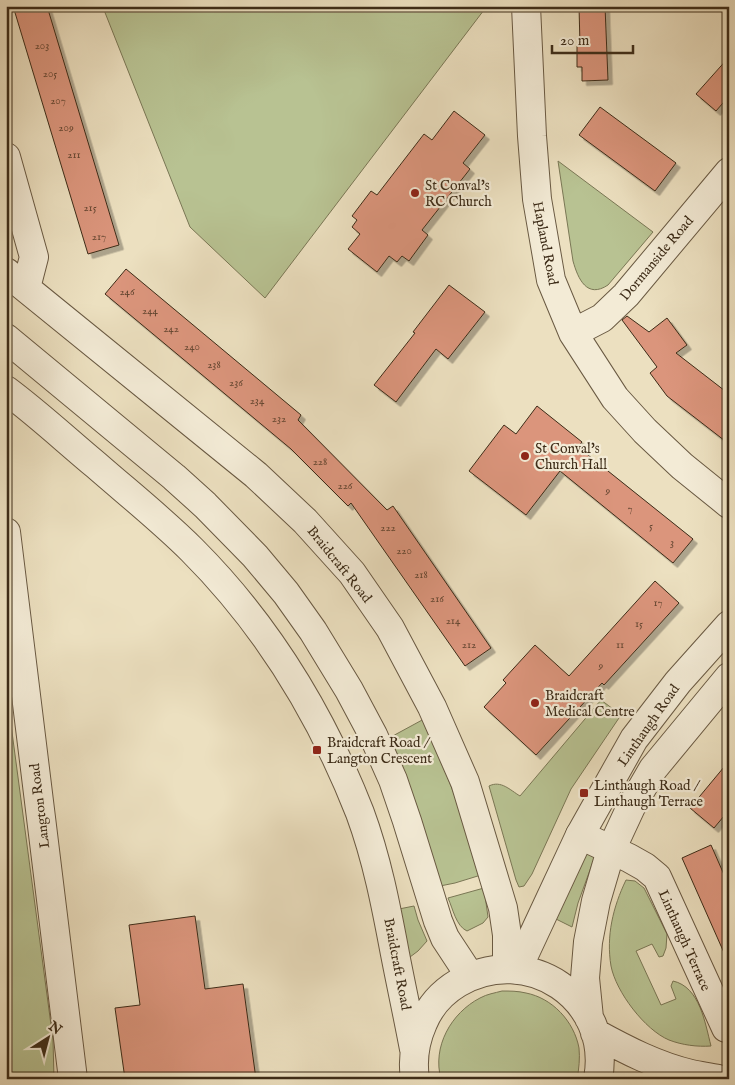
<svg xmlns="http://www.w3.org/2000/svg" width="735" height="1085" font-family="'IM FELL English',serif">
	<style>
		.green { fill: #b8c292; stroke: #7a7755 }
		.building { fill: #db957b; stroke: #3d2c18; filter: url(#shadow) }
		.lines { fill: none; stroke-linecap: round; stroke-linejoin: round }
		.minor-casing { stroke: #695942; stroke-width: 30 }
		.tertiary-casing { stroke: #695942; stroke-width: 30 }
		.minor { stroke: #f3ebd6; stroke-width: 28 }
		.tertiary { stroke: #f3ebd6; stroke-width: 28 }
		.poi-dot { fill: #8f2418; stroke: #f3ebd6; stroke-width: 2 }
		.labels { text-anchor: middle; stroke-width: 4.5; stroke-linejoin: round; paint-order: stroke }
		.number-label { font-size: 11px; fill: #644631 }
		.poi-label { font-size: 14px; fill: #3d2c18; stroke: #f3ebd6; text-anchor: start }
		.street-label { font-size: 14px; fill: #3d2c18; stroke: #f3ebd6 }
	</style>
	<defs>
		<filter id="shadow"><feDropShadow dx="4.5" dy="4.5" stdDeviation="0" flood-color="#0004"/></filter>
	</defs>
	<rect width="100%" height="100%" fill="#ece0c0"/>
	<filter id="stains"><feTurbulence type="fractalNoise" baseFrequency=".004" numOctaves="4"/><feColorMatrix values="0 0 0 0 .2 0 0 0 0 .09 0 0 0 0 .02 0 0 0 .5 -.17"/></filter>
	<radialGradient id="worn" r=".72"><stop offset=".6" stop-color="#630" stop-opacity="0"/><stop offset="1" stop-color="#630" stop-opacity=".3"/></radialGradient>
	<!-- green -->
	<path class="green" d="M 101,6 L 487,6 L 265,298 L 190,227 L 104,10 Z
		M 558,161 L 653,232 L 608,285 C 587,299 578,279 573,261 Z
		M 6,687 L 53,1040 L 54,1079 L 6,1079 Z
		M 601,700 L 621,715 L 571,789 L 532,874 L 524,886 L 519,887 L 516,880 L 489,786 C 501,780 510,790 520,796 Z
		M 424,719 C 445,770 466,821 481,875 L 455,883 L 440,886 L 417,807 L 389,738 Z
		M 588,853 L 593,856 L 594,859 L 578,903 L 572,927 L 552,917 L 584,854 Z
		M 626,880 L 635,881 L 644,888 L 667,934 L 666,948 L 663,956 L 659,957 L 652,944 L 636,951 L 661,1005 L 676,999 L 671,986 L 673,981 C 700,987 705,1023 711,1046 C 697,1047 682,1045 669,1040 C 645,1030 616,992 611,966 C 606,936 613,907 626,880 Z
		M 484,888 L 488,917 L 483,923 L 467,931 C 456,926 453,909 448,898 Z
		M 414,906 L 418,920 L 427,941 L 418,951 L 410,957 L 406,954 L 399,909 Z
		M 502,991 C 510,991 518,991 526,993 C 552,998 574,1021 579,1048 C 580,1058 579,1069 577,1079 L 441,1079 C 432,1047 451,1013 480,998 C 487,994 495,993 502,991 Z"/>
	<!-- building -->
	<path class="building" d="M 13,6 L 47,6 L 119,245 L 88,254 Z
		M 579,6 L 605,6 L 608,80 L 582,81 L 582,67 L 577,67 L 577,46 L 580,46 Z
		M 729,57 L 729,96 L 716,111 L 696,94 Z
		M 600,107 L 676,163 L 655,191 L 579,135 Z
		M 454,111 L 485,135 L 463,163 L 470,169 L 422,230 L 428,235 L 409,261 L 402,256 L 397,262 L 389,256 L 377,272 L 348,249 L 360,234 L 352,227 L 357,220 L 352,216 L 371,191 L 377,195 L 424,134 L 432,140 Z
		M 126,269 L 301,415 L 298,420 L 387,510 L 393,506 L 491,648 L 465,666 L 351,503 L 348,506 L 291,449 L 105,294 Z
		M 449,285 L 485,312 L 448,359 L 436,349 L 396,402 L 374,385 L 415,333 L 413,332 Z
		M 627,316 L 649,332 L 667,318 L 687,345 L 676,353 L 729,394 L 729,444 L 667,396 L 650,373 L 657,367 L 622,320 Z
		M 537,406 L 582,442 L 578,447 L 693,539 L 673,563 L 560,471 L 526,515 L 469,471 L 504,425 L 516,434 Z
		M 655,581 L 679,603 L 604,685 L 602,683 L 536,755 L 484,707 L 506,683 L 503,680 L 535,645 L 569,676 Z
		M 729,761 L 729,810 L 714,828 L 690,808 Z
		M 711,845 L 729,886 L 729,964 L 682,858 Z
		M 195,916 L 205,989 L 243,984 L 256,1079 L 125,1079 L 115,1008 L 140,1005 L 129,925 Z"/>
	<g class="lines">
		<defs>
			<path id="minor" d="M 526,6 L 532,136 L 537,199 L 551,280 L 573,333 L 615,398 L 645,431 L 682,466 L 729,504
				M 6,157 L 34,257 L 26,288
				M 6,272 L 256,475 L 305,521 L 352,573 L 390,628 L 432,707 L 465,782 L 503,908 L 507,935 L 507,969
				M 573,333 L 602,318 L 626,295 L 729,172
				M 6,532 L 73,1079
				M 580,835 L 629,858 L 645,867 L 657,877 L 726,1028"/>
			<path id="tertiary" d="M 6,338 L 174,477 L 205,505 L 255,556 L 286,593 L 313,631 L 349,690 L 373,735 L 393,780 L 407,821 L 438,921 L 445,938 L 470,976
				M 6,390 C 37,413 66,440 96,465 C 128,493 162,520 192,550 C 266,624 322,716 360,813 C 377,859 386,906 395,954 C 401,985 408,1017 414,1049
				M 517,970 L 580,835 L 634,739 L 678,682 L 729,625
				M 589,1018 L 585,978 L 588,942 L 596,901 L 611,850 L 631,807 L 653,769 L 729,677
				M 595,1033 C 626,1050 657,1066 691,1074 C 700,1076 709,1077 718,1079
				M 415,1079 C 412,1059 415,1041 423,1023 C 430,1006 443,992 458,983 C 527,942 613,998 598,1079"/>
		</defs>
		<!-- minor casing -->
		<use href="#minor" class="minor-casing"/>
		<!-- tertiary casing -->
		<use href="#tertiary" class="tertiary-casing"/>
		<!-- minor -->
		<use href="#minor" class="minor"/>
		<!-- tertiary -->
		<use href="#tertiary" class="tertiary"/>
	</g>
	<!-- markers -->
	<g class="poi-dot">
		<circle cx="415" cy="193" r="5"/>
		<circle cx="525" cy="456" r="5"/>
		<circle cx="535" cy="703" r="5"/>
		<rect x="312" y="745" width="10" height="10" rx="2.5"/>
		<rect x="579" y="788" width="10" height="10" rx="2.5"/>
	</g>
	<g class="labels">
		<!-- number labels -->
		<g class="number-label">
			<text x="42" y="49">203</text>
			<text x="50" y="77">205</text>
			<text x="58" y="104">207</text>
			<text x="66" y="131">209</text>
			<text x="74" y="158">211</text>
			<text x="90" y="211">215</text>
			<text x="99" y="240">217</text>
			<text x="127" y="295">246</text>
			<text x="150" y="314">244</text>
			<text x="171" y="332">242</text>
			<text x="192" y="350">240</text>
			<text x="214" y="368">238</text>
			<text x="236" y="386">236</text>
			<text x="257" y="404">234</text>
			<text x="279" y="422">232</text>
			<text x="320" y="465">228</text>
			<text x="345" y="489">226</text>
			<text x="608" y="494">9</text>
			<text x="630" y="512">7</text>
			<text x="651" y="529">5</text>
			<text x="388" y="531">222</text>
			<text x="672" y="546">3</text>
			<text x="404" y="554">220</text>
			<text x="421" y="578">218</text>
			<text x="437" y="602">216</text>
			<text x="658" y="606">17</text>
			<text x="453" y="624">214</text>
			<text x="639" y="627">15</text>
			<text x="469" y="648">212</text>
			<text x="620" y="648">11</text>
			<text x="601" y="669">9</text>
		</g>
		<!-- poi labels -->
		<g class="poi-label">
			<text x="425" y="190">St Conval's<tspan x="425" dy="16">RC Church</tspan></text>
			<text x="535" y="453">St Conval's<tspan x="535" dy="16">Church Hall</tspan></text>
			<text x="545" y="700">Braidcraft<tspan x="545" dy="16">Medical Centre</tspan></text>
			<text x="327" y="747">Braidcraft Road /<tspan x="327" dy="16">Langton Crescent</tspan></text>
			<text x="594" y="790">Linthaugh Road /<tspan x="594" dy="16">Linthaugh Terrace</tspan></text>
		</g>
		<!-- street labels -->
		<g class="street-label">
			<text transform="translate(546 243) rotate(79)" y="5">Hapland Road</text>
			<text transform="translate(656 258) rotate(-50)" y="5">Dormanside Road</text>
			<text transform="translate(340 564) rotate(51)" y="5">Braidcraft Road</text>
			<text transform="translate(648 725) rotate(-55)" y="5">Linthaugh Road</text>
			<text transform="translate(39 806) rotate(-97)" y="5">Langton Road</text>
			<text transform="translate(685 940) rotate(66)" y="5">Linthaugh Terrace</text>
			<text transform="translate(398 964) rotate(79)" y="5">Braidcraft Road</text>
		</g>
	</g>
	<!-- margin -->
	<rect width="735" height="1085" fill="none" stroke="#ece0c0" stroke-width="25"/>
	<rect x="8" y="8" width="720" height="1070" fill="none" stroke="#3d2c18" stroke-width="2.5"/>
	<rect x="12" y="12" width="710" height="1060" fill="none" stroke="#3d2c18"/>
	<!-- north arrow -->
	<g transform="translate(48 1038) rotate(36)" stroke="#f3ebd6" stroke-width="4" paint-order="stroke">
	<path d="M0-4L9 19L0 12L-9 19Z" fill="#3d2c18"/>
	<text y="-8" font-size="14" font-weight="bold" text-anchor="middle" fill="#3d2c18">N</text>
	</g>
	<!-- scale -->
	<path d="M552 45v8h81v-8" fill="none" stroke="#3d2c18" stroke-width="2.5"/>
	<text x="560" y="45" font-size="15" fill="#3d2c18" stroke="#f3ebd6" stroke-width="4" paint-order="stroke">20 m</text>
	<rect width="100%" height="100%" filter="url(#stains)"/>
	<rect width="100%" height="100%" fill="url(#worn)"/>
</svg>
